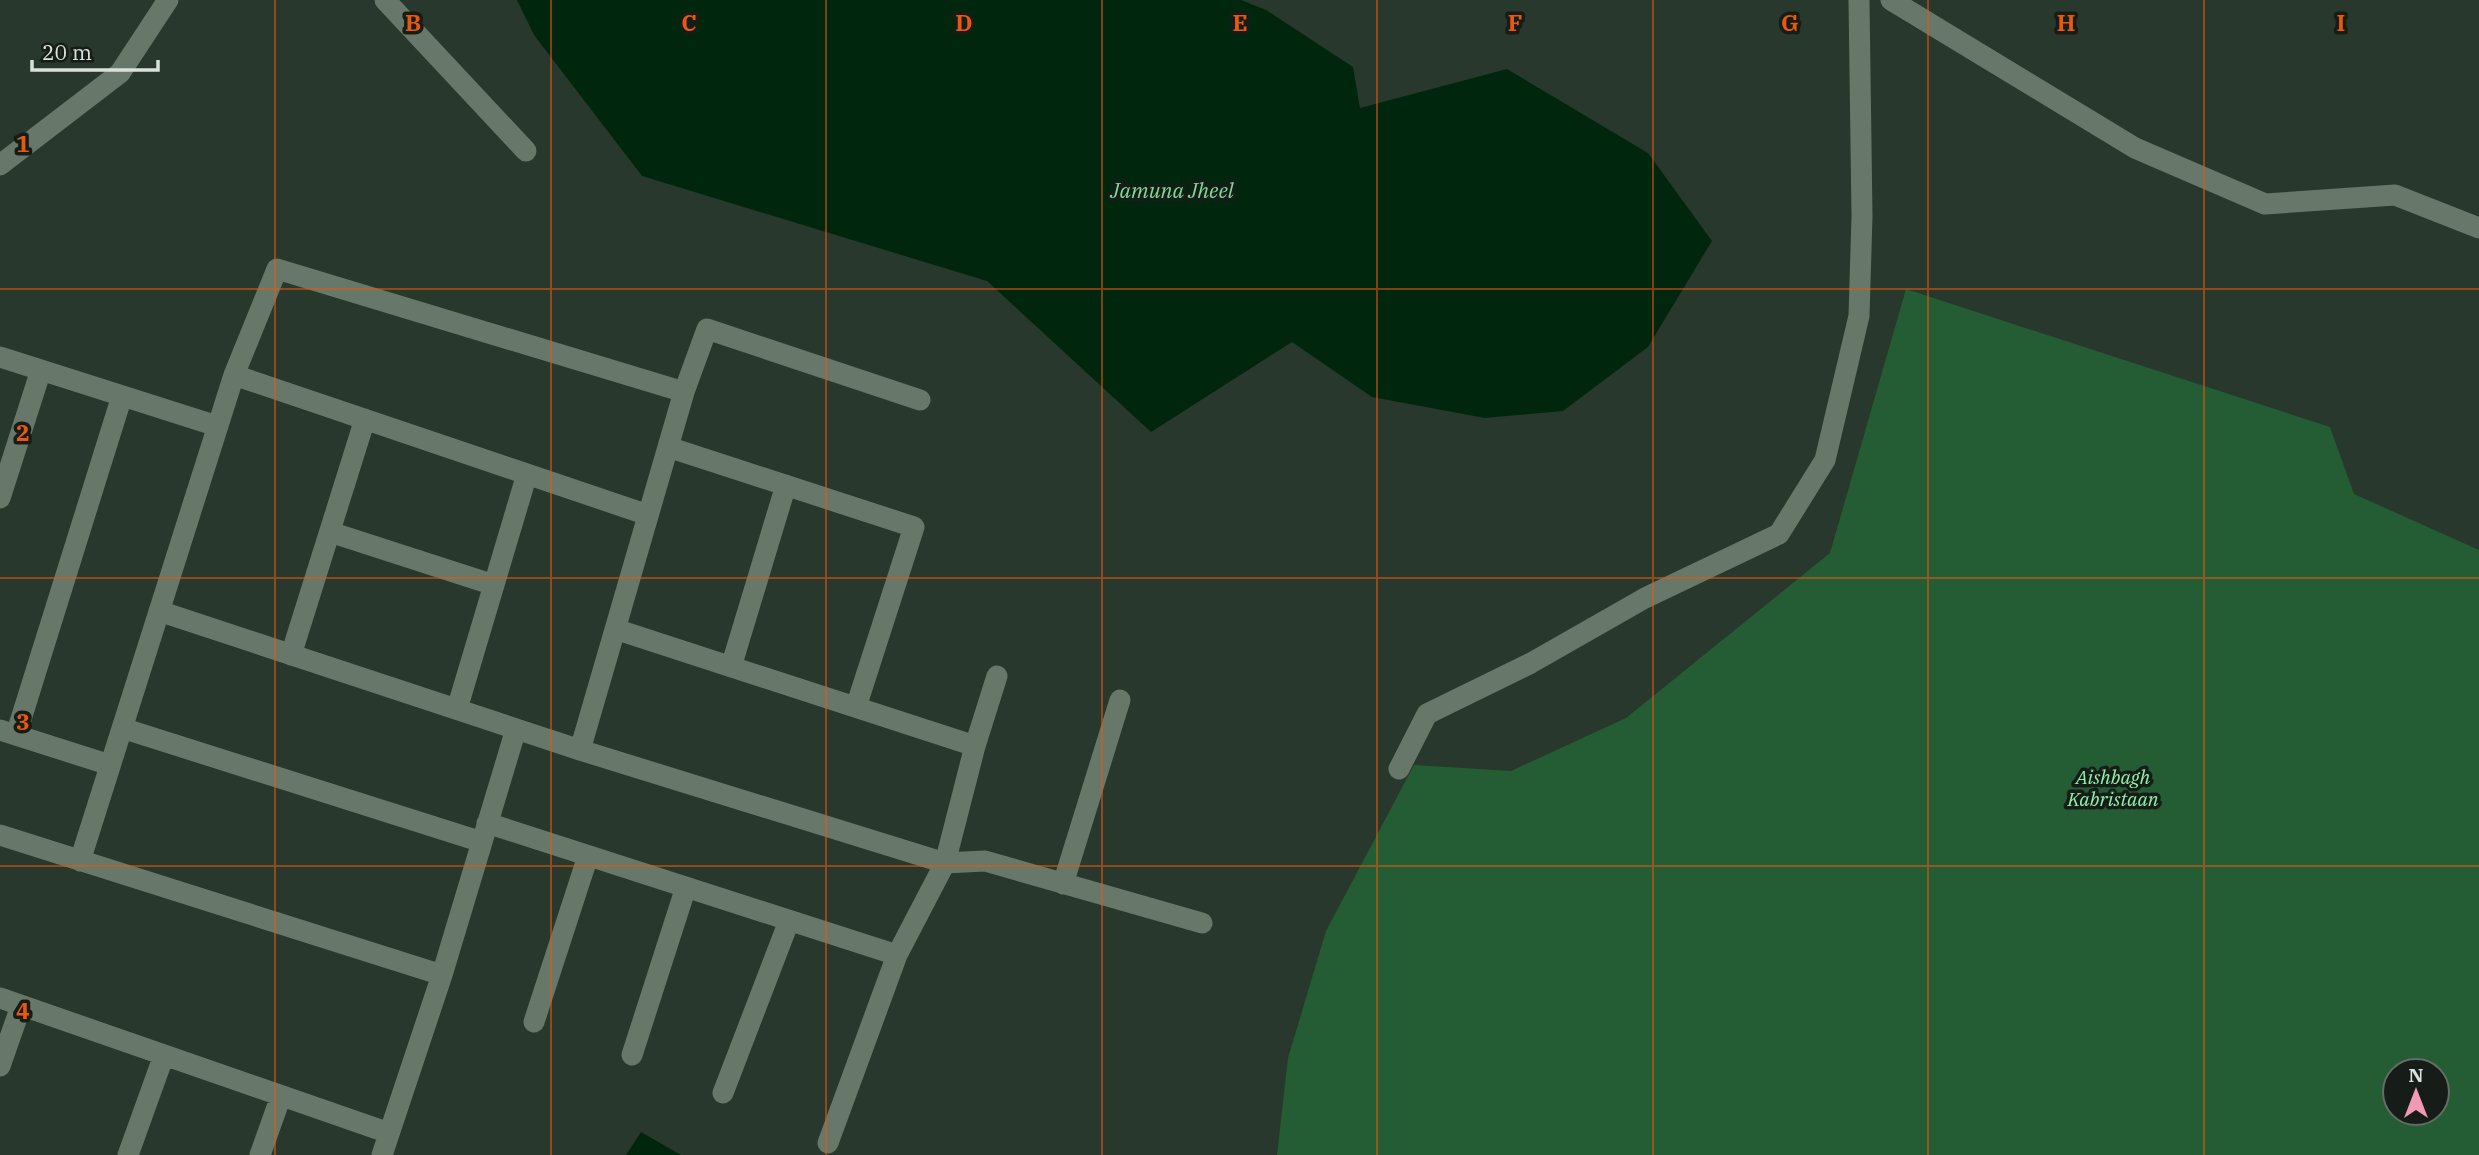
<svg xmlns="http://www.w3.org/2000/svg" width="2479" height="1155" font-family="'IBM Plex Serif',serif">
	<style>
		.green { fill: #245c34; fill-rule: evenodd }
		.water { fill: #00270d }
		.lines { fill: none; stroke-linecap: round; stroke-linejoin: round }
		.minor { stroke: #67786a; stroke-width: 21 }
		.grid { fill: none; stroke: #e8590c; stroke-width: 2; stroke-opacity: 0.55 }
		.labels { text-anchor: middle; stroke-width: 7; stroke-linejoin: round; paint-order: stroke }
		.park-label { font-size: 19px; font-style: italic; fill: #92f3aa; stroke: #161d18 }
		.water-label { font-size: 21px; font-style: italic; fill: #7ddd96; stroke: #161d18 }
		.grid-label { font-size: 23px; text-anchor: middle; font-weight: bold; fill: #e8590c; stroke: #161d18; stroke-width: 7; stroke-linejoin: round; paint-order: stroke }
	</style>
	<rect width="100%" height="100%" fill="#28382c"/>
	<!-- green -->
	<path class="green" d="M 1906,289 L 2330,427 L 2354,494 L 2479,550 L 2479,1155 L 1277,1155 L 1288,1058 L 1326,931 L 1414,765 L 1511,771 L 1626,718 L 1830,553 ZM 2395,1071 L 2437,1071 L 2437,1113 L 2395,1113 Z"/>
	<!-- water -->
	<path class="water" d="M 517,0 L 1241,0 L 1266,10 L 1353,67 L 1360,108 L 1507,69 L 1648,153 L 1712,241 L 1648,347 L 1563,411 L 1485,418 L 1372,397 L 1292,342 L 1151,432 L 987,281 L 642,176 L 534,35 Z
		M 641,1132 L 681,1155 L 626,1155 Z"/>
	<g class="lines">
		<!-- minor -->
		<path class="minor" d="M 385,0 L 526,151
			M 1891,0 L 2135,148 L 2265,204 L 2395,195 L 2479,228
			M 0,165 L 120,73 L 168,0
			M 0,357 L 217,426
			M 234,375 L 648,515
			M 684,392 L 707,329 L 920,400
			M 668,447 L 914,527 L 856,707
			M 0,498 L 41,370
			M 330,532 L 494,585
			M 159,611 L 580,750 L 945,863 L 985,861 L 1202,923
			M 615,629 L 975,746
			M 291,655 L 365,419
			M 731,667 L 786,485
			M 457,709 L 527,474
			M 122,728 L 482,842
			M 0,730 L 110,765
			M 16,735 L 122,396
			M 1399,769 L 1427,714 L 1531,663 L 1645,598 L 1779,534 L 1825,460 L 1859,316 L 1862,216 L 1859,0
			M 487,823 L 897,955
			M 0,835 L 442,975
			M 80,861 L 234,375 L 277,269 L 684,392 L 580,750
			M 1063,884 L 1120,700
			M 0,998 L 389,1133
			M 534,1022 L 588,856
			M 632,1055 L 686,887
			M 0,1066 L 21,1006
			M 723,1093 L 789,921
			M 828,1143 L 897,955 L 945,863 L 975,746 L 997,676
			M 128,1155 L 164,1055
			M 260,1155 L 281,1096
			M 382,1155 L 442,975 L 516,729"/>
	</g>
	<!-- grid -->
	<path class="grid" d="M 275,0 L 275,1155M 551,0 L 551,1155M 826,0 L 826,1155M 1102,0 L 1102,1155M 1377,0 L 1377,1155M 1653,0 L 1653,1155M 1928,0 L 1928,1155M 2204,0 L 2204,1155M 0,289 L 2479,289M 0,578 L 2479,578M 0,866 L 2479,866"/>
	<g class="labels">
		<!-- park labels -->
		<g class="park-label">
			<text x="2113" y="784">Aishbagh<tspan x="2113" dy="22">Kabristaan</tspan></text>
		</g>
		<!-- water labels -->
		<g class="water-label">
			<text x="1172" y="198">Jamuna Jheel</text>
		</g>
	</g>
	<g class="grid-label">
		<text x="413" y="31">B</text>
		<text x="689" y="31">C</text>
		<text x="964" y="31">D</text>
		<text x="1240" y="31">E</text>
		<text x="1515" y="31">F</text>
		<text x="1790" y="31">G</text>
		<text x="2066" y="31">H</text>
		<text x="2341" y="31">I</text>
		<text x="23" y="152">1</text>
		<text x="23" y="441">2</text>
		<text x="23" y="730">3</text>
		<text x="23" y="1019">4</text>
	</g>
	<!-- north arrow -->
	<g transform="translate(2416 1092)"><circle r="33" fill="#161d18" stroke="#646c66" stroke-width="2"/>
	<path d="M0-5L12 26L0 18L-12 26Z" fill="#f19ab4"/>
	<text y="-10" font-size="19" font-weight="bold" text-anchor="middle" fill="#d8e2da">N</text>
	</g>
	<!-- scale -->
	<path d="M32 60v10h126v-10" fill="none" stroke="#d8e2da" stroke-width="3.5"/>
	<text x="42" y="60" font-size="21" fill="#d8e2da" stroke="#161d18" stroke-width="5" paint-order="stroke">20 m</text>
</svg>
